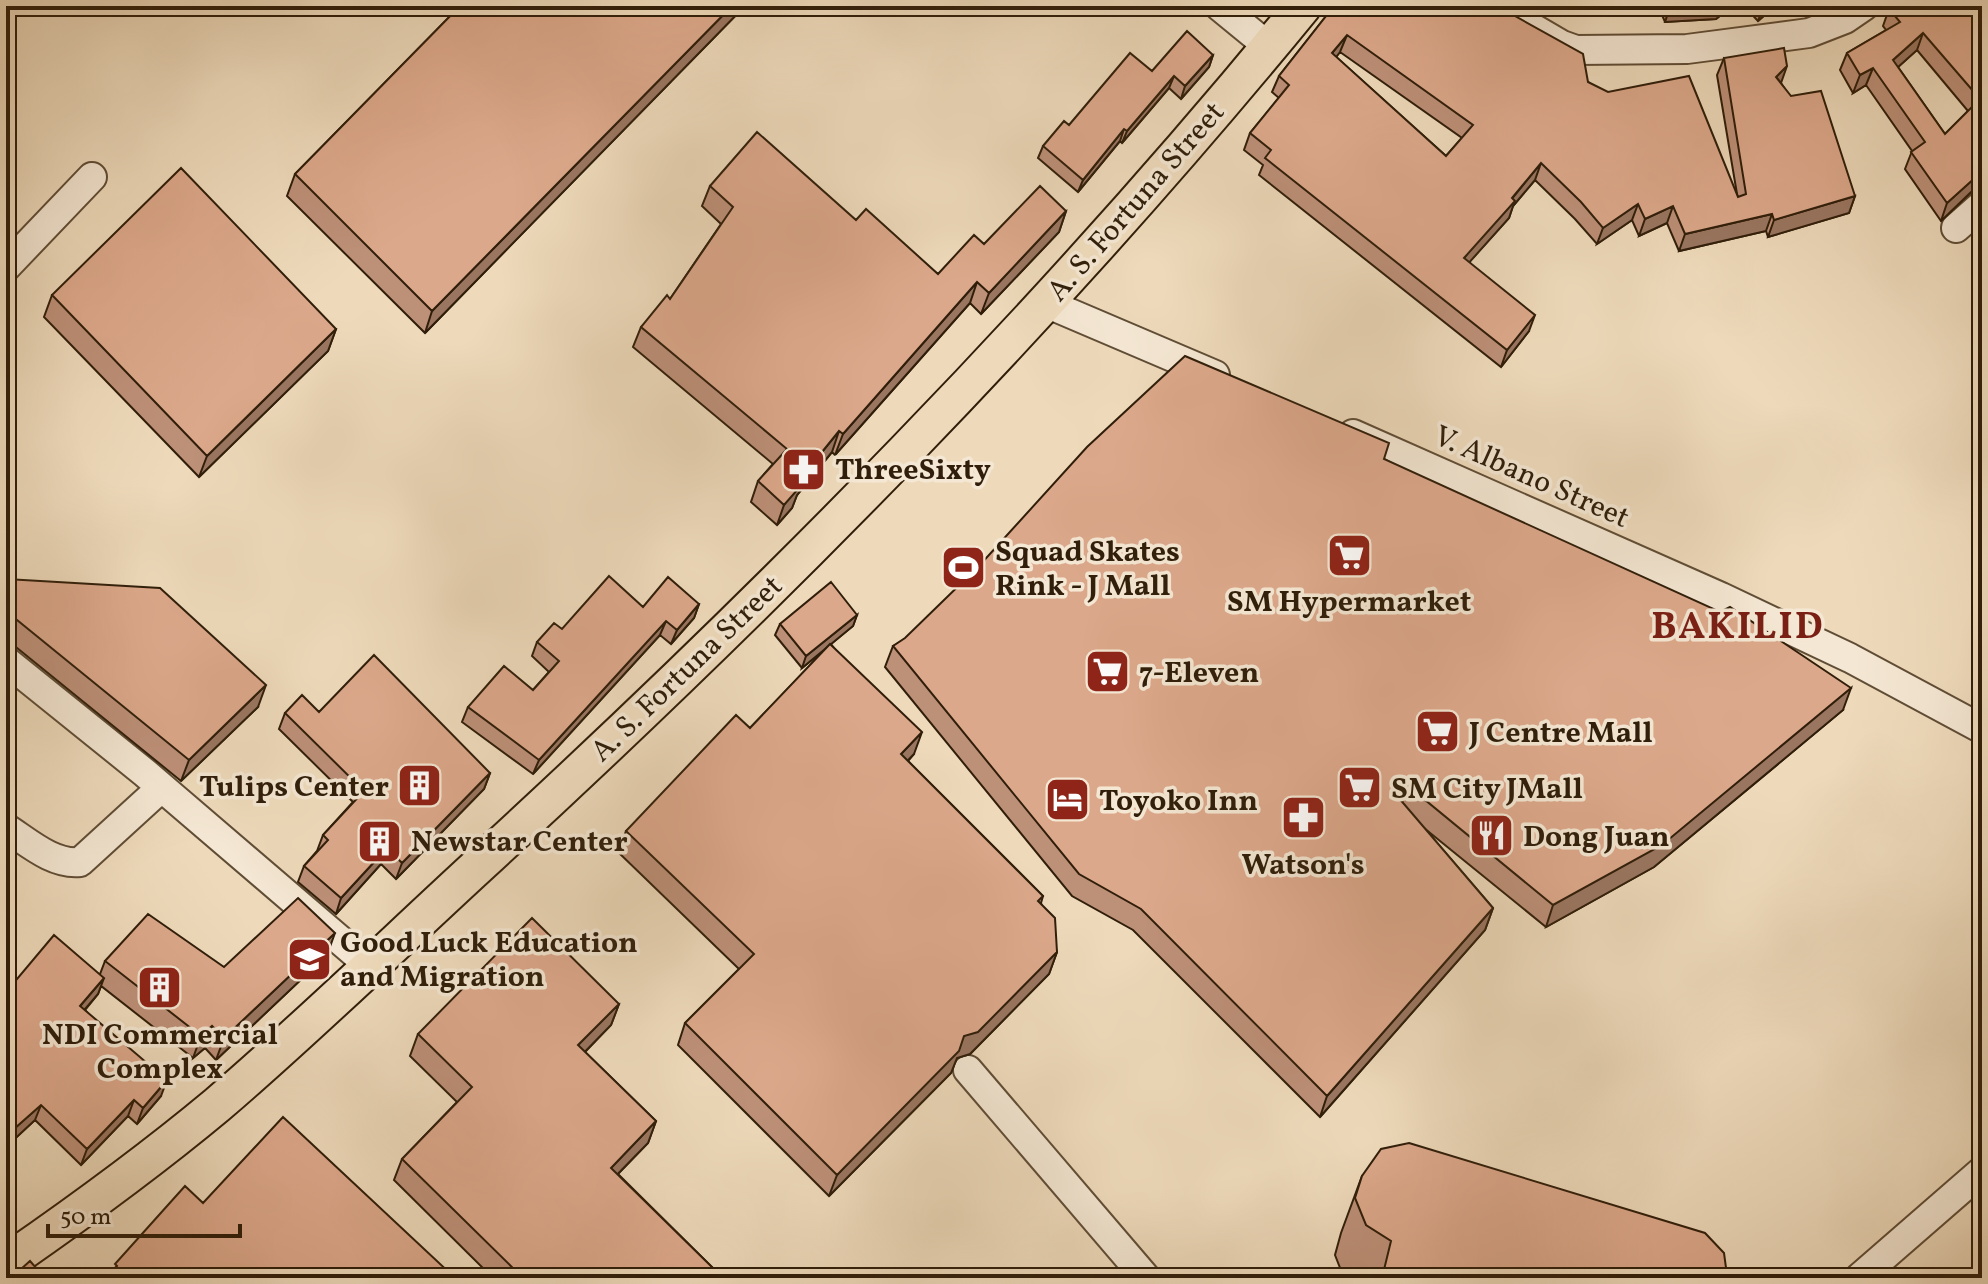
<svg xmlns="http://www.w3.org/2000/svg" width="1988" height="1284" font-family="Vollkorn,serif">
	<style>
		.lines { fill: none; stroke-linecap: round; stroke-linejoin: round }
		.minor-casing { stroke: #604d36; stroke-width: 32 }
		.major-casing { stroke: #301e0a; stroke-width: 40 }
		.minor { stroke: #f4e7d3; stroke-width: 28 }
		.major { stroke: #eedabb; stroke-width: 36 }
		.wall { fill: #bd9078; stroke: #301e0a; stroke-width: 2; fill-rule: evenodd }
		.shaded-wall { fill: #9a7661; stroke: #301e0a; stroke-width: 2 }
		.building { fill: #dca88b; stroke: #301e0a; stroke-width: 2; fill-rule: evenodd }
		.labels { text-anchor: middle; stroke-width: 7; stroke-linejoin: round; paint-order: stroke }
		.street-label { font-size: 30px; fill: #301e0a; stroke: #f4e7d3 }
		.poi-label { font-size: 30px; font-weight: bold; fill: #301e0a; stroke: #f4e7d3; text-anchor: start }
		.district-label { font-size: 38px; font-weight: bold; letter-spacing: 2px; fill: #7a1f14; stroke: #f4e7d3 }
	</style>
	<rect width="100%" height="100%" fill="#eedabb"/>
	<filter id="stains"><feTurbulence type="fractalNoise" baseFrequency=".0025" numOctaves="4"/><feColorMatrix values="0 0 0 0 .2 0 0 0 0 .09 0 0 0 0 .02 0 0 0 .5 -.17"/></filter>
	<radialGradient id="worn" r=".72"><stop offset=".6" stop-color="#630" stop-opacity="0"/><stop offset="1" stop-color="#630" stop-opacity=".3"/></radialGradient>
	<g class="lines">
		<defs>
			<path id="minor" d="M 1219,6 L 1269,47
				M 1495,6 L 1562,45 L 1576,50 L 1687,49 L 1809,33 L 1845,19 L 1864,6
				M 1956,228 L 1982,205
				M 6,267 L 92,177
				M 1046,303 L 1215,375
				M 1353,434 L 1721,597 L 1850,658 L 1982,729
				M 6,661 L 145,773 L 369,965
				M 6,828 C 28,842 53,865 80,862 L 161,788
				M 968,1070 L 1146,1278
				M 1859,1278 L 1982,1171"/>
			<path id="major" d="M 6,1263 C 77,1214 151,1160 217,1105 C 307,1028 392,945 479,865 C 771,597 1052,313 1303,6"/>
		</defs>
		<!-- minor casing -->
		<use href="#minor" class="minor-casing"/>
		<!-- major casing -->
		<use href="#major" class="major-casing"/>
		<!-- minor -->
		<use href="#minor" class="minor"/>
		<!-- major -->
		<use href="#major" class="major"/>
	</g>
	<!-- wall -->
	<path class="wall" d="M 460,6 L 745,6 L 425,333 L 287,196 L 295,174 Z
		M 1334,6 L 1588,82 L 1737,194 L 1717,75 L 1724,58 L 1781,83 L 1855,196 L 1849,213 L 1768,237 L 1766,231 L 1679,251 L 1667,223 L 1639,236 L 1632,220 L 1597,244 L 1575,219 L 1535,180 L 1513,206 L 1509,218 L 1469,262 L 1529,331 L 1501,367 L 1259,175 L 1263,165 L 1244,150 L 1250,133 L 1279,98 L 1272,92 L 1279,76 ZM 1340,52 L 1462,138 L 1446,156 L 1336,57 Z
		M 1576,6 L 1593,6 L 1590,13 Z
		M 1623,6 L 1642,6 L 1634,15 Z
		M 1658,6 L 1732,6 L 1716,19 L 1665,22 Z
		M 1744,6 L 1775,6 L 1758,21 Z
		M 1982,6 L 1982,189 L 1979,188 L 1971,192 L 1941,221 L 1905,169 L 1912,151 L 1866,85 L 1853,93 L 1840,70 L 1847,53 L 1886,30 L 1883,26 L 1889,9 ZM 1917,50 L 1968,111 L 1945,134 L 1898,67 Z
		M 1213,55 L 1209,67 L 1181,99 L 1169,88 L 1122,143 L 1120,141 L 1078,192 L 1038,158 L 1043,146 L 1069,125 L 1152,71 Z
		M 710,186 L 856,220 L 938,274 L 984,244 L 1066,211 L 1059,232 L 981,314 L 970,303 L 835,455 L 832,452 L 797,495 L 792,508 L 777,525 L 751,502 L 758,481 L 773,464 L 633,347 L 641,327 L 670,299 L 721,224 L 702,206 Z
		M 52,295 L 336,329 L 328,351 L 199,477 L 44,317 Z
		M 1384,459 L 1843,710 L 1654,867 L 1546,927 L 1424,828 L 1493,908 L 1485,930 L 1320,1117 L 1133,930 L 1072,896 L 885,667 L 893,646 Z
		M 6,579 L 258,707 L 181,781 L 6,639 Z
		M 699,604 L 694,618 L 671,644 L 660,635 L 533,774 L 462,722 L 468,707 L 533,690 L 549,672 L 532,656 L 537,642 L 643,607 Z
		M 857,615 L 853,626 L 831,644 L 914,754 L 908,761 L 1043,896 L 1041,903 L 1057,952 L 1049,974 L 970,1054 L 957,1058 L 951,1073 L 829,1196 L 678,1045 L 685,1023 L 739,969 L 618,852 L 626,831 L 750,728 L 829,646 L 802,668 L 775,635 L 780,624 Z
		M 319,712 L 490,773 L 484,789 L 396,879 L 381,864 L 336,914 L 298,882 L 304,866 L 317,851 L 323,835 L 353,802 L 279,729 L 285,713 Z
		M 327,955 L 216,1060 L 205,1048 L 193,1058 L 101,986 L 98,994 L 85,1010 L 161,1096 L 137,1124 L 128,1116 L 81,1165 L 35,1120 L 6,1147 L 6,992 L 100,974 L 105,961 L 224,967 Z
		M 619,1004 L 611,1025 L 585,1052 L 656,1121 L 648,1143 L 618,1174 L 719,1274 L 718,1278 L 493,1278 L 394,1180 L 402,1159 L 457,1102 L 410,1056 L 418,1034 Z
		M 1362,1176 L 1726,1278 L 1344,1278 L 1335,1255 L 1341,1233 Z"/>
	<!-- shaded-wall -->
	<path class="shaded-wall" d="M 732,6 L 745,6 L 425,333 L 432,311 Z
		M 1637,6 L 1642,6 L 1634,15 Z
		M 1722,6 L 1732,6 L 1716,19 L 1665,22 L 1669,10 Z
		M 1766,6 L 1775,6 L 1758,21 L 1762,10 Z
		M 1923,33 L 1917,50 L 1887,77 L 1893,60 Z
		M 1347,35 L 1340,52 L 1326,70 L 1332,53 Z
		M 1213,55 L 1209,67 L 1181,99 L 1185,86 Z
		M 1787,66 L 1781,83 L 1776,77 Z
		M 1873,68 L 1866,85 L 1853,93 L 1860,75 Z
		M 1174,76 L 1169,88 L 1122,143 L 1127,131 Z
		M 1124,129 L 1120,141 L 1078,192 L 1083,180 Z
		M 1541,163 L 1535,180 L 1513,206 L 1509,218 L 1458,275 L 1464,258 Z
		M 1982,173 L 1982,181 L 1979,188 L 1971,192 L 1941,221 L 1947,203 L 1978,175 Z
		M 1855,196 L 1849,213 L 1768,237 L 1774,220 Z
		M 1638,204 L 1632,220 L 1597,244 L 1603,228 Z
		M 1673,206 L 1667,223 L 1639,236 L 1645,219 Z
		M 1066,211 L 1059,232 L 981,314 L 989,293 Z
		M 1772,214 L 1766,231 L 1679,251 L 1685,234 Z
		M 977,282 L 970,303 L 835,455 L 843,434 Z
		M 1535,315 L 1529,331 L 1501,367 L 1507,350 Z
		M 336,329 L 328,351 L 199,477 L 207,456 Z
		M 839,431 L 832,452 L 797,495 L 792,508 L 777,525 L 784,505 L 796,484 Z
		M 699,604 L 694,618 L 671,644 L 677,630 Z
		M 857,615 L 853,626 L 802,668 L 806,656 Z
		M 666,621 L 660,635 L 533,774 L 539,760 Z
		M 266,685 L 258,707 L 181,781 L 189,760 Z
		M 1851,688 L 1843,710 L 1654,867 L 1546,927 L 1553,905 Z
		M 922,732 L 914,754 L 893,776 L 901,754 Z
		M 490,773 L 484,789 L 396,879 L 402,863 Z
		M 1408,786 L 1400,808 L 1398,797 Z
		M 387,848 L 381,864 L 336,914 L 341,898 Z
		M 1493,908 L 1485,930 L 1320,1117 L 1327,1096 Z
		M 335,933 L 327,955 L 216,1060 L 224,1038 Z
		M 1057,952 L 1049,974 L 970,1054 L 957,1058 L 951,1073 L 829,1196 L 837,1175 L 964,1036 Z
		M 104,978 L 98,994 L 74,1022 L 80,1006 Z
		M 619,1004 L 611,1025 L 570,1067 L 578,1045 Z
		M 212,1026 L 205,1048 L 193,1058 L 201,1036 Z
		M 167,1080 L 161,1096 L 137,1124 L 143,1108 Z
		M 134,1100 L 128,1116 L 81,1165 L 87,1149 Z
		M 41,1105 L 35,1120 L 6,1147 L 6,1136 Z
		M 656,1121 L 648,1143 L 603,1189 L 611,1168 Z"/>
	<!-- building -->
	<path class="building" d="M 460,6 L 732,6 L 432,311 L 295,174 Z
		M 1334,6 L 1497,6 L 1583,54 L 1588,82 L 1608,92 L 1689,76 L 1738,197 L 1746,194 L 1724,58 L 1784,48 L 1787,66 L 1776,77 L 1791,96 L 1821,91 L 1855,196 L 1774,220 L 1772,214 L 1685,234 L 1673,206 L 1645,219 L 1638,204 L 1603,228 L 1581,202 L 1541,163 L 1512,198 L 1515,201 L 1464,258 L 1535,315 L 1507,350 L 1265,158 L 1271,150 L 1250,133 L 1289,85 L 1279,76 ZM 1347,35 L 1473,125 L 1446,156 L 1332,53 Z
		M 1667,6 L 1722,6 L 1720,8 L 1669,10 Z
		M 1893,6 L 1982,6 L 1982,173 L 1978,175 L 1947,203 L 1911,152 L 1925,142 L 1873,68 L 1860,75 L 1847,53 L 1900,22 L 1889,9 ZM 1923,33 L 1980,99 L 1945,134 L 1893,60 Z
		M 1187,31 L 1213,55 L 1185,86 L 1174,76 L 1127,131 L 1124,129 L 1083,180 L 1043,146 L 1064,121 L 1069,125 L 1130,53 L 1152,71 Z
		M 757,132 L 856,220 L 866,209 L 938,274 L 974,235 L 984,244 L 1040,186 L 1066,211 L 989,293 L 977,282 L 843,434 L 839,431 L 796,484 L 799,488 L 784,505 L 758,481 L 787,449 L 641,327 L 667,295 L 670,299 L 733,207 L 710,186 Z
		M 181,168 L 336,329 L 207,456 L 52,295 Z
		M 1185,356 L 1389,443 L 1384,459 L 1720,612 L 1730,607 L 1851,688 L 1662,845 L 1553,905 L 1408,786 L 1398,797 L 1493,908 L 1327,1096 L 1141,909 L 1079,874 L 893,646 L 905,638 L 979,566 L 1087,447 Z
		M 609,576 L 643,607 L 668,577 L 699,604 L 677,630 L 666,621 L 539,760 L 468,707 L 504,666 L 533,690 L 559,661 L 537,642 L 554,623 L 562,629 Z
		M 6,579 L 160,588 L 266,685 L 189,760 L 6,611 Z
		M 831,582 L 857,615 L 806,656 L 780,624 Z
		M 830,644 L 922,732 L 901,754 L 1043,896 L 1038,901 L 1055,918 L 1057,952 L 978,1032 L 964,1036 L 959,1051 L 837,1175 L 685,1023 L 754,954 L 626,831 L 736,715 L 750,728 Z
		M 374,655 L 490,773 L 402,863 L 387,848 L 341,898 L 304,866 L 328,840 L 323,835 L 364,791 L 285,713 L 302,695 L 319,712 Z
		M 298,898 L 335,933 L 224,1038 L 212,1026 L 201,1036 L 105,961 L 148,914 L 224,967 Z
		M 532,918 L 619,1004 L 578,1045 L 656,1121 L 611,1168 L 719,1274 L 715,1278 L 523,1278 L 402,1159 L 472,1087 L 418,1034 Z
		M 54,935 L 104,978 L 80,1006 L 167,1080 L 143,1108 L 134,1100 L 87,1149 L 41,1105 L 6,1136 L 6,992 Z
		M 283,1117 L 454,1277 L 453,1278 L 103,1278 L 117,1266 L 115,1264 L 185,1186 L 203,1203 Z
		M 1409,1143 L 1705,1233 L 1724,1253 L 1727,1275 L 1726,1278 L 1382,1278 L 1391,1241 L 1366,1225 L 1355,1198 L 1362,1176 L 1381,1149 Z
		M 30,1261 L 45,1278 L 11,1278 Z"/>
	<!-- icons -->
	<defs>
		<symbol id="pharmacy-square" viewBox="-11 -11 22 22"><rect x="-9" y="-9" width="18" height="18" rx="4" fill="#8f2418" stroke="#f4e7d3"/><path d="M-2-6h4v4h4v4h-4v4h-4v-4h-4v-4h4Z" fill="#fff"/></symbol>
		<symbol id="supermarket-square" viewBox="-11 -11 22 22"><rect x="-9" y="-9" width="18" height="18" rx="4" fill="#8f2418" stroke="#f4e7d3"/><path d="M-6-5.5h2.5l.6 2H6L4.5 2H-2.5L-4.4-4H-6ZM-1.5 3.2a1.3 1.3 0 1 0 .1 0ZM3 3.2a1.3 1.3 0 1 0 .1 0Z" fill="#fff"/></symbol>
		<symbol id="stadium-square" viewBox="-11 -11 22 22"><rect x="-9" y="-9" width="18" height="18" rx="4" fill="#8f2418" stroke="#f4e7d3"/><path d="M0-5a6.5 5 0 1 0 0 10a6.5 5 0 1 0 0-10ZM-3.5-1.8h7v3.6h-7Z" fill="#fff"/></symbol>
		<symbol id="building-square" viewBox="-11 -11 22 22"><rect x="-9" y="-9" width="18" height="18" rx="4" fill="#8f2418" stroke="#f4e7d3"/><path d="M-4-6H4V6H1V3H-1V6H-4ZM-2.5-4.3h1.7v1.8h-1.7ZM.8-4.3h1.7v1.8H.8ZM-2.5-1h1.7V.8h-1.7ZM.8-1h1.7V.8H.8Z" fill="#fff"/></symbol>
		<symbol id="hotel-square" viewBox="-11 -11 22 22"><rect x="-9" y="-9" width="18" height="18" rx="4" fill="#8f2418" stroke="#f4e7d3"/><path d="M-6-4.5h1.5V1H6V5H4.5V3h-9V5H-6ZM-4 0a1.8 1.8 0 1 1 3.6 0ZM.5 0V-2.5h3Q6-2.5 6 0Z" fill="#fff"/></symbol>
		<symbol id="restaurant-square" viewBox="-11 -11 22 22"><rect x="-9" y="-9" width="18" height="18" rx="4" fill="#8f2418" stroke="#f4e7d3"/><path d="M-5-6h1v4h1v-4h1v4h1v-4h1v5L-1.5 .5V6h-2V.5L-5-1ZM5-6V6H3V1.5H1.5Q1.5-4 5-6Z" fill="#fff"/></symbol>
		<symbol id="school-square" viewBox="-11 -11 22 22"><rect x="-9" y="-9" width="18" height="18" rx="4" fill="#8f2418" stroke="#f4e7d3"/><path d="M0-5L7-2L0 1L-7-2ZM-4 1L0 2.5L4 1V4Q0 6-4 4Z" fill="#fff"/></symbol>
	</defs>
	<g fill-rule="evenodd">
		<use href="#pharmacy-square" x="778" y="444" width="51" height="51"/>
		<use href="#supermarket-square" x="1324" y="530" width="51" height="51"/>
		<use href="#stadium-square" x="938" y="542" width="51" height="51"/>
		<use href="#supermarket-square" x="1082" y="646" width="51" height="51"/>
		<use href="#supermarket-square" x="1412" y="706" width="51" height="51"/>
		<use href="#building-square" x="394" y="760" width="51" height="51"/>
		<use href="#supermarket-square" x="1334" y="762" width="51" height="51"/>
		<use href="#hotel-square" x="1042" y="774" width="51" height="51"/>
		<use href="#pharmacy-square" x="1278" y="792" width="51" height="51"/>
		<use href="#restaurant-square" x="1466" y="810" width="51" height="51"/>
		<use href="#building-square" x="354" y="816" width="51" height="51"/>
		<use href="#school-square" x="284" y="934" width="51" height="51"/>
		<use href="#building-square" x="134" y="962" width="51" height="51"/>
	</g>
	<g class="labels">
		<!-- street labels -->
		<g class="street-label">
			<text transform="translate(1135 201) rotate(-49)" y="10">A. S. Fortuna Street</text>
			<text transform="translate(1532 476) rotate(24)" y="10">V. Albano Street</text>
			<text transform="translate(686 668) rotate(-44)" y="10">A. S. Fortuna Street</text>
		</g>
		<!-- poi labels -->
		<g class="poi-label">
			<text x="835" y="479">ThreeSixty</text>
			<text x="995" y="561">Squad Skates<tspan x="995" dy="34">Rink - J Mall</tspan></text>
			<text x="1349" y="611" text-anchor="middle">SM Hypermarket</text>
			<text x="1139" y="682">7-Eleven</text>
			<text x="1469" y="742">J Centre Mall</text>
			<text x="389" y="796" text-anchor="end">Tulips Center</text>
			<text x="1391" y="798">SM City JMall</text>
			<text x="1099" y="810">Toyoko Inn</text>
			<text x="1523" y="846">Dong Juan</text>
			<text x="411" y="851">Newstar Center</text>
			<text x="1303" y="874" text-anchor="middle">Watson's</text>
			<text x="340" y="952">Good Luck Education<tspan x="340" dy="34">and Migration</tspan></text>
			<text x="160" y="1044" text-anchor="middle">NDI Commercial<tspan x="160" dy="34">Complex</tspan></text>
		</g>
		<!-- district labels -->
		<g class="district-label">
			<text x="1738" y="638">BAKILID</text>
		</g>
	</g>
	<!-- margin -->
	<rect width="1988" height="1284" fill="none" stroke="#eedabb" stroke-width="32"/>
	<rect x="8" y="8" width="1972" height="1268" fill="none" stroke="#301e0a" stroke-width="4"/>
	<rect x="16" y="16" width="1956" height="1252" fill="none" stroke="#301e0a" stroke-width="2"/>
	<!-- scale -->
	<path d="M48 1224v12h192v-12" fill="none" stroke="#301e0a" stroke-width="4"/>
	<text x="60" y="1224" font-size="24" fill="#301e0a" stroke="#f4e7d3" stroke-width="6" paint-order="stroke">50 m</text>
	<rect width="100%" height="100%" filter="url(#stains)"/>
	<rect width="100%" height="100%" fill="url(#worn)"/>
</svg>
